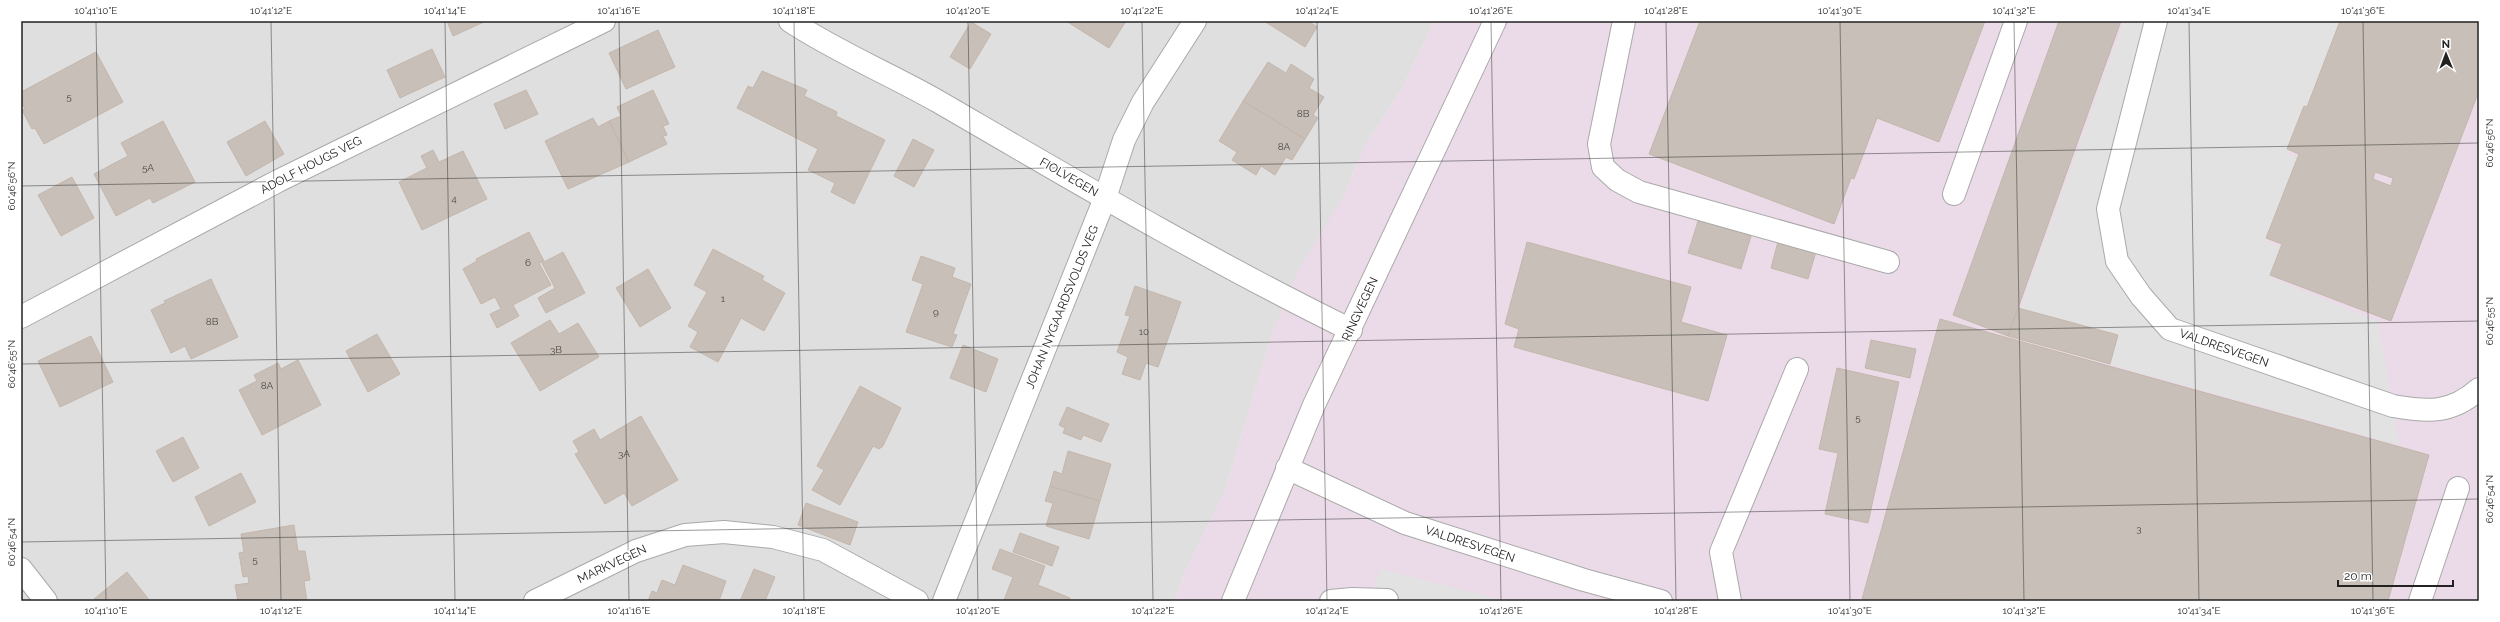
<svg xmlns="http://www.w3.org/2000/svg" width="2500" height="622" font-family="Raleway,sans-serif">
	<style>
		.residential { fill: #e0dfdf }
		.industrial { fill: #ebdbe8 }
		.parking { fill: #e2e2e2 }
		.building { fill: #c7bfb8; stroke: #c4b6ab; fill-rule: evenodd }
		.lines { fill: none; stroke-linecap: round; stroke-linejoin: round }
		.minor-casing { stroke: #a9a9a9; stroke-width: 24 }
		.minor { stroke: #fff; stroke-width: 22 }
		.ticks { fill: none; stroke: #222; stroke-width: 1; stroke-opacity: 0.45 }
		.labels { text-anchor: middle; stroke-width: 3; stroke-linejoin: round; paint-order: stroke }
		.number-label { font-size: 10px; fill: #4b4948 }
		.street-label { font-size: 12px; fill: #222; stroke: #fff }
		.neatline { fill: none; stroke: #222; stroke-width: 1.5 }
		.ticks-label { font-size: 10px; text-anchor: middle; fill: #222 }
	</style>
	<rect width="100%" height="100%" fill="#f2efe9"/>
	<!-- residential -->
	<path class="residential" d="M 21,21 L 1434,21 L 1403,87 L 1365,146 L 1344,195 L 1271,337 L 1225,491 L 1185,572 L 1174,601 L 21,601 Z"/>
	<!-- industrial -->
	<path class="industrial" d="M 1434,21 L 2479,21 L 2479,601 L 1174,601 L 1185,572 L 1225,491 L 1271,337 L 1298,271 L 1344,195 L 1365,146 L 1403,87 Z"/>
	<!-- parking -->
	<path class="parking" d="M 2124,21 L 2345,21 L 2288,154 L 2300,158 L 2267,242 L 2287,250 L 2274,279 L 2378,321 L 2399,445 L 2010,337 Z
		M 1380,569 L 1504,601 L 1370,601 Z"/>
	<!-- building -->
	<path class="building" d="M 447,21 L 486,21 L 453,36 Z
		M 1066,21 L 1126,21 L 1109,48 Z
		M 1264,21 L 1308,21 L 1317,27 L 1305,47 Z
		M 1700,21 L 1985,21 L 1939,142 L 1877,118 L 1854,179 L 1851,178 L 1834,224 L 1649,154 Z
		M 2059,21 L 2121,21 L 2008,336 L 1953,315 Z
		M 2340,21 L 2479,21 L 2479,91 L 2391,321 L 2270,275 L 2282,244 L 2266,238 L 2299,154 L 2287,149 L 2304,106 L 2307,107 ZM 2375,172 L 2393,178 L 2391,186 L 2373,179 Z
		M 971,22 L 991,34 L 970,69 L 950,57 Z
		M 658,30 L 675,67 L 626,89 L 609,53 Z
		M 432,49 L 445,77 L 400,98 L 387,70 Z
		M 96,52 L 123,102 L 44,144 L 35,128 L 32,129 L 22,110 L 25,109 L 21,101 L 21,92 Z
		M 1268,62 L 1286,73 L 1291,64 L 1314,79 L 1309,88 L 1324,97 L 1313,115 L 1318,118 L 1305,139 L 1243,101 Z
		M 762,71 L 807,90 L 804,96 L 837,112 L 836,116 L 885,140 L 854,204 L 831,192 L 835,183 L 808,170 L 818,149 L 737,108 L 748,86 L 753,88 Z
		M 526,90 L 538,114 L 505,129 L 494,104 Z
		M 653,90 L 669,124 L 663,126 L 667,135 L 663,136 L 667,144 L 629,162 L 609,121 L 621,116 L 617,107 Z
		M 1243,101 L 1305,139 L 1292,160 L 1286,157 L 1275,175 L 1261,166 L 1256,175 L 1232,160 L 1237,152 L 1219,141 Z
		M 593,118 L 598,127 L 609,121 L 629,162 L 568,189 L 545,141 Z
		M 163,121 L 195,182 L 153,203 L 150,198 L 116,216 L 94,174 L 128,156 L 121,143 Z
		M 265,121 L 284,154 L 246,176 L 227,142 Z
		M 913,139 L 934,150 L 914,187 L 894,176 Z
		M 433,150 L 439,162 L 463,151 L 487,199 L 422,230 L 399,182 L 427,168 L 421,156 Z
		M 72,177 L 94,218 L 61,236 L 38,195 Z
		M 1699,218 L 1752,233 L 1741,269 L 1688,253 Z
		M 529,232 L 544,261 L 539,263 L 551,285 L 513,305 L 519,316 L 497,328 L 490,314 L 501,309 L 495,297 L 481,304 L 463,269 L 477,261 L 476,259 Z
		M 1779,238 L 1817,248 L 1808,279 L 1771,268 Z
		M 1527,242 L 1691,287 L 1681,322 L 1727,335 L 1708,401 L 1514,347 L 1519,329 L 1505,324 Z
		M 713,249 L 764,276 L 762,280 L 785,293 L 764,331 L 741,318 L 718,362 L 690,347 L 698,332 L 688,326 L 707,292 L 694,285 Z
		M 563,252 L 585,293 L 546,313 L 538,298 L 555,288 L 542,263 Z
		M 921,256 L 955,268 L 952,277 L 971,284 L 953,334 L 957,335 L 952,347 L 906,332 L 923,284 L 912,280 Z
		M 648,269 L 671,308 L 640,327 L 616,288 Z
		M 211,279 L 238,337 L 191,359 L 185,346 L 171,353 L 151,310 L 165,303 L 164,301 Z
		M 1135,286 L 1181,302 L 1158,367 L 1146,363 L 1140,380 L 1122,374 L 1128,357 L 1117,352 L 1130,316 L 1125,315 Z
		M 2018,308 L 2118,335 L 2110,364 L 2008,336 Z
		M 1940,319 L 2429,455 L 2388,601 L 1862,599 Z
		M 550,320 L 559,334 L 578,323 L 599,357 L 540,391 L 511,343 Z
		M 377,334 L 400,374 L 368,392 L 346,351 Z
		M 91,336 L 113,382 L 60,407 L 38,361 Z
		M 1871,340 L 1916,349 L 1910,378 L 1865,368 Z
		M 963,345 L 998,359 L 986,392 L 950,378 Z
		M 298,360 L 321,405 L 262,435 L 239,390 L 257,381 L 254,375 L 278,363 L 281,369 Z
		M 1837,368 L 1899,382 L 1868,523 L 1825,514 L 1838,453 L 1819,449 Z
		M 860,386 L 901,408 L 883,446 L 879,449 L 873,446 L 840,505 L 812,490 L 824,470 L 817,466 Z
		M 1067,407 L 1109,424 L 1101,442 L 1083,435 L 1081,440 L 1063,433 L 1065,428 L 1059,425 Z
		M 641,416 L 678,480 L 632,506 L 624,493 L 605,504 L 575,454 L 579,452 L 573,441 L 594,429 L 600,440 Z
		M 183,437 L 199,468 L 173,482 L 156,451 Z
		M 1068,451 L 1111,464 L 1100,501 L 1050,486 L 1054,471 L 1062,474 Z
		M 241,473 L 256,502 L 209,526 L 195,497 Z
		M 1050,486 L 1100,501 L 1089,539 L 1046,526 L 1053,503 L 1045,501 Z
		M 806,503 L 858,522 L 850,545 L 798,525 Z
		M 294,525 L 298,551 L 305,551 L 310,580 L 304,581 L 307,601 L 238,601 L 235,585 L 249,583 L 248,576 L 243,577 L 239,553 L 244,552 L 241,534 Z
		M 1020,533 L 1059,547 L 1052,566 L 1013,552 Z
		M 1000,549 L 1045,566 L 1038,585 L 1070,598 L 1069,601 L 1004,600 L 1013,577 L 992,569 Z
		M 683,565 L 726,581 L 719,601 L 648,601 L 652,591 L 657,593 L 662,580 L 675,585 Z
		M 754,569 L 775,577 L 765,601 L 740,601 Z
		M 127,572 L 150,601 L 96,601 L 94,599 Z"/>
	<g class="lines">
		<defs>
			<path id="minor" d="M 790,21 C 837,52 890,74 939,102 C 1075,181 1210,261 1351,330
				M 1624,21 L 1599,144 L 1603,167 L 1617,180 L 1639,192 L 1888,262
				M 2156,21 L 2108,209 L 2117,261 L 2141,296 L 2170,329 L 2393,406 C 2428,412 2451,414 2479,389
				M 1954,194 L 2016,21
				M 21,317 L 278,181 L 604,21
				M 1287,468 L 1405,523 L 1584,580 L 1661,601
				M 21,569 L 46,601
				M 535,601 L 636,551 L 685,535 L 724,532 L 773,537 L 823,550 L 917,601
				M 944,601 L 1105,198 L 1124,140 L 1143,102 L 1195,21
				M 1233,601 L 1314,405 L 1495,21
				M 1331,601 L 1352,599 L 1387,600
				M 1730,601 L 1721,552 L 1797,369
				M 2420,601 L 2458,488"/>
		</defs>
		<!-- minor casing -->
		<use href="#minor" class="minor-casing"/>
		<!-- minor -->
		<use href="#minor" class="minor"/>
	</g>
	<!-- ticks -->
	<path class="ticks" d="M 96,21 L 106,601M 271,21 L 281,601M 445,21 L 455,601M 619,21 L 629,601M 794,21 L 804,601M 968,21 L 978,601M 1142,21 L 1153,601M 1317,21 L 1327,601M 1491,21 L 1501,601M 1666,21 L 1676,601M 1840,21 L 1850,601M 2014,21 L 2024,601M 2189,21 L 2199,601M 2363,21 L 2373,601M 21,186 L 2479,143M 21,364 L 2479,321M 21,542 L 2479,499"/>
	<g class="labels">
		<!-- number labels -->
		<g class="number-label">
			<text x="69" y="100">5</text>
			<text x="1303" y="117">8B</text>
			<text x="1284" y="150">8A</text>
			<text x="148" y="171">5A</text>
			<text x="454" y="202">4</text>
			<text x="528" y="266">6</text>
			<text x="723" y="302">1</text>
			<text x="936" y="315">9</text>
			<text x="212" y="325">8B</text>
			<text x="1144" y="335">10</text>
			<text x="556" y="353">3B</text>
			<text x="267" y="389">8A</text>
			<text x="1858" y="421">5</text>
			<text x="624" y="457">3A</text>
			<text x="2139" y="532">3</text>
			<text x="255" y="563">5</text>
		</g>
		<!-- street labels -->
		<g class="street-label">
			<text transform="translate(311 165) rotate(-27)" y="4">ADOLF HOUGS VEG</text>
			<text transform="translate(1069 177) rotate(30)" y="4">FIOLVEGEN</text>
			<text transform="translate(1062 307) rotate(-68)" y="4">JOHAN NYGAARDSVOLDS VEG</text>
			<text transform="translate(1360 309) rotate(-65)" y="4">RINGVEGEN</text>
			<text transform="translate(2224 348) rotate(19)" y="4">VALDRESVEGEN</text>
			<text transform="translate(1470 544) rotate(18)" y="4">VALDRESVEGEN</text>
			<text transform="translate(612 564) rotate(-25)" y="4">MARKVEGEN</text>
		</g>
	</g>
	<!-- border -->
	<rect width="2500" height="622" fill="none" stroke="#ffffff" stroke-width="44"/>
	<!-- north arrow -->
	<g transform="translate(2446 54) rotate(359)" stroke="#ffffff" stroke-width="3" paint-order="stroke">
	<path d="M0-3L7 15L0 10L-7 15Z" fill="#222222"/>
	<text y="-6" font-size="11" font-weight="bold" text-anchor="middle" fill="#222222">N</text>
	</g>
	<!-- scale -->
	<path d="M2338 580v6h115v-6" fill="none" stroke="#222222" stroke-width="2"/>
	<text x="2344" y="580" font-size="12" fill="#222222" stroke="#ffffff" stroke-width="3" paint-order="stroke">20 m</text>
	<rect x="22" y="22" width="2456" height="578" class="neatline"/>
	<g class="ticks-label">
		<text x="96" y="14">10°41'10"E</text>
		<text x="271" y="14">10°41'12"E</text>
		<text x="445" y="14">10°41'14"E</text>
		<text x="619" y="14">10°41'16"E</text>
		<text x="794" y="14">10°41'18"E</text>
		<text x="968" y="14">10°41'20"E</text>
		<text x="1142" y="14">10°41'22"E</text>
		<text x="1317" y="14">10°41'24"E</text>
		<text x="1491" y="14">10°41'26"E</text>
		<text x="1666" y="14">10°41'28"E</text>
		<text x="1840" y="14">10°41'30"E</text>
		<text x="2014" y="14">10°41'32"E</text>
		<text x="2189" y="14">10°41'34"E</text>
		<text x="2363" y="14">10°41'36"E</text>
		<text transform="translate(2489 143) rotate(-90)" y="4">60°46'56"N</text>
		<text transform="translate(11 186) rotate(-90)" y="4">60°46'56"N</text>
		<text transform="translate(2489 321) rotate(-90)" y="4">60°46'55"N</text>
		<text transform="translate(11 364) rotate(-90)" y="4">60°46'55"N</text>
		<text transform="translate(2489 499) rotate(-90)" y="4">60°46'54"N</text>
		<text transform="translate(11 542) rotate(-90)" y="4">60°46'54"N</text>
		<text x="106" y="614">10°41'10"E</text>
		<text x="281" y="614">10°41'12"E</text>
		<text x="455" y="614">10°41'14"E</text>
		<text x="629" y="614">10°41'16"E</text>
		<text x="804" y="614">10°41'18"E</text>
		<text x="978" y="614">10°41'20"E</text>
		<text x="1153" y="614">10°41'22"E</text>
		<text x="1327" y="614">10°41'24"E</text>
		<text x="1501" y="614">10°41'26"E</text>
		<text x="1676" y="614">10°41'28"E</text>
		<text x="1850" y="614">10°41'30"E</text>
		<text x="2024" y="614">10°41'32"E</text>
		<text x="2199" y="614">10°41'34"E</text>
		<text x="2373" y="614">10°41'36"E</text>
	</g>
</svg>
